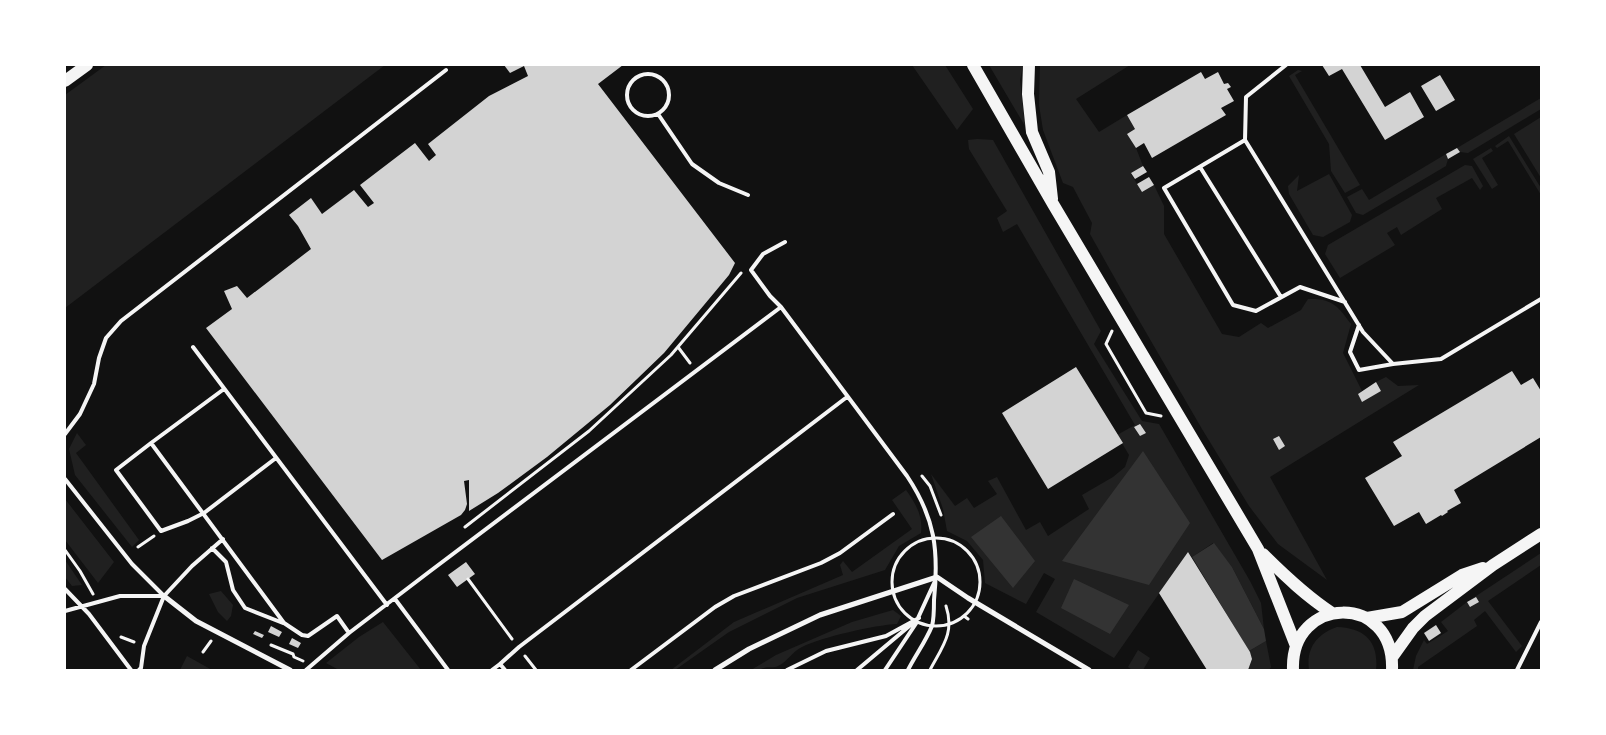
<svg xmlns="http://www.w3.org/2000/svg" width="1606" height="735" font-family="'Nunito Sans',sans-serif">
	<style>
		.green { fill: #202020 }
		.water { fill: #333 }
		.building { fill: #d3d3d3 }
		.lines { fill: none; stroke-linecap: round; stroke-linejoin: round }
		.path { stroke: #f5f5f5; stroke-width: 3 }
		.service { stroke: #f5f5f5; stroke-width: 4 }
		.minor { stroke: #f5f5f5; stroke-width: 5 }
		.primary { stroke: #f5f5f5; stroke-width: 12 }
	</style>
	<rect width="100%" height="100%" fill="#111"/>
	<!-- green -->
	<path class="green" d="M 106,65 L 385,65 L 65,308 L 65,95 Z
		M 912,65 L 945,65 L 973,109 L 957,130 Z
		M 989,65 L 1023,65 L 1020,80 L 1025,126 Z
		M 1040,65 L 1130,65 L 1076,99 L 1099,132 L 1127,115 L 1135,129 L 1127,134 L 1136,148 L 1143,166 L 1131,174 L 1142,192 L 1154,185 L 1164,206 L 1164,234 L 1222,334 L 1239,337 L 1261,323 L 1268,328 L 1301,310 L 1308,299 C 1332,298 1338,306 1351,324 L 1343,353 L 1362,391 L 1358,394 L 1362,401 L 1381,391 L 1376,382 L 1386,377 L 1398,386 L 1419,385 L 1270,477 L 1327,580 L 1278,544 L 1249,506 L 1202,429 L 1122,291 L 1090,234 L 1092,223 L 1073,187 L 1063,183 L 1043,130 L 1039,105 Z
		M 1298,70 L 1302,71 L 1295,75 L 1360,185 L 1345,193 L 1331,171 L 1329,144 L 1289,76 Z
		M 1541,98 L 1541,109 L 1468,153 L 1460,152 L 1457,148 Z
		M 1541,117 L 1541,178 L 1514,134 Z
		M 1509,136 L 1541,188 L 1541,195 L 1508,141 L 1497,148 L 1495,146 Z
		M 977,139 L 993,140 L 1101,331 L 1094,344 L 1142,421 L 1159,424 L 1250,581 L 1261,603 L 1264,629 L 1232,567 L 1213,543 L 1192,557 L 1188,552 L 1114,658 L 1036,612 L 1055,579 L 1044,573 L 1026,604 L 985,583 L 983,560 L 967,541 L 947,531 L 943,509 L 931,474 L 955,506 L 967,498 L 974,508 L 997,494 L 988,481 L 997,477 L 1026,530 L 1040,522 L 1048,536 L 1089,509 L 1082,495 L 1113,477 L 1125,467 L 1129,455 L 1117,435 L 1135,425 L 1017,224 L 1003,232 L 997,218 L 1007,211 L 969,149 L 968,140 Z
		M 1491,148 L 1493,151 L 1482,158 L 1498,185 L 1492,189 L 1473,159 Z
		M 1446,154 L 1448,159 L 1446,166 L 1363,215 L 1356,213 L 1347,197 L 1362,189 L 1369,200 Z
		M 1465,165 L 1472,166 L 1483,186 L 1480,190 L 1472,178 L 1436,198 L 1442,209 L 1401,235 L 1397,227 L 1387,233 L 1395,245 L 1340,278 L 1325,254 L 1328,245 Z
		M 1329,174 L 1352,215 L 1350,222 L 1323,237 L 1313,235 L 1289,194 L 1288,186 L 1299,175 L 1297,191 Z
		M 77,433 L 86,445 L 76,453 L 139,540 L 132,547 L 75,475 L 69,449 Z
		M 906,490 C 916,504 923,516 921,533 L 899,546 L 885,570 L 797,598 L 729,632 L 675,670 L 671,670 L 734,622 L 843,575 L 840,565 L 843,561 L 852,572 L 912,529 L 892,500 Z
		M 65,499 L 114,562 L 98,583 L 65,540 Z
		M 1541,553 L 1541,565 L 1488,601 L 1522,646 L 1516,652 L 1485,611 L 1474,620 L 1477,626 L 1418,667 L 1418,670 L 1413,670 L 1416,656 L 1424,640 L 1427,644 L 1448,631 L 1441,622 L 1467,602 Z
		M 65,560 L 82,585 L 72,586 L 65,577 Z
		M 221,591 L 233,605 L 231,616 L 227,621 L 218,612 L 209,594 Z
		M 893,610 L 901,616 L 897,624 C 875,625 822,637 802,647 C 793,651 787,662 778,666 C 772,669 766,665 760,670 L 751,670 L 776,655 L 852,622 Z
		M 383,622 L 421,670 L 339,670 L 326,663 L 359,637 Z
		M 1337,627 C 1365,628 1379,642 1376,670 L 1309,670 C 1306,648 1317,634 1337,627 Z
		M 1266,641 L 1271,667 L 1269,670 L 1248,670 L 1252,659 L 1249,651 Z
		M 1138,650 L 1150,658 L 1143,670 L 1132,670 L 1128,667 Z
		M 187,656 L 212,670 L 180,670 Z"/>
	<!-- water -->
	<path class="water" d="M 1143,451 L 1190,523 L 1149,585 L 1062,561 Z
		M 1001,516 L 1035,561 L 1013,588 L 971,537 Z
		M 1214,543 L 1232,567 L 1264,629 L 1266,641 L 1249,651 L 1192,557 Z
		M 1074,579 L 1129,605 L 1110,634 L 1061,608 Z"/>
	<!-- building -->
	<path class="building" d="M 504,65 L 623,65 L 598,84 L 735,263 L 729,275 L 664,353 L 610,405 L 547,457 L 498,493 L 469,511 L 469,480 L 464,481 L 467,504 L 465,510 L 461,515 L 382,560 L 206,328 L 232,309 L 224,291 L 237,286 L 247,298 L 311,249 L 298,226 L 289,215 L 311,198 L 322,214 L 354,190 L 368,207 L 374,203 L 360,185 L 415,143 L 429,161 L 436,155 L 428,144 L 489,96 L 528,76 L 524,66 L 510,73 Z
		M 1322,65 L 1360,65 L 1385,107 L 1410,92 L 1424,117 L 1385,140 L 1342,69 L 1329,76 Z
		M 1201,72 L 1205,79 L 1218,72 L 1224,84 L 1228,83 L 1231,87 L 1227,89 L 1234,101 L 1221,108 L 1226,115 L 1152,158 L 1144,143 L 1136,148 L 1127,134 L 1135,129 L 1127,115 Z
		M 1440,75 L 1455,100 L 1436,111 L 1421,86 Z
		M 1457,148 L 1460,152 L 1448,159 L 1446,154 Z
		M 1143,166 L 1147,172 L 1135,179 L 1131,173 Z
		M 1149,177 L 1154,185 L 1142,192 L 1137,184 Z
		M 1076,367 L 1123,443 L 1048,489 L 1002,413 Z
		M 1512,371 L 1521,385 L 1533,378 L 1541,391 L 1541,437 L 1454,490 L 1461,503 L 1447,511 L 1448,512 L 1442,516 L 1441,515 L 1426,524 L 1419,512 L 1394,526 L 1365,478 L 1402,456 L 1393,442 Z
		M 1376,382 L 1381,391 L 1362,402 L 1358,394 Z
		M 1140,424 L 1146,433 L 1140,436 L 1134,427 Z
		M 1279,436 L 1285,446 L 1279,450 L 1273,439 Z
		M 1188,552 L 1250,652 L 1252,659 L 1248,670 L 1207,670 L 1159,593 Z
		M 466,562 L 475,574 L 457,587 L 448,575 Z
		M 1476,597 L 1479,602 L 1470,607 L 1467,602 Z
		M 1436,625 L 1441,633 L 1429,641 L 1424,633 Z
		M 271,626 L 282,632 L 279,637 L 268,632 Z
		M 255,631 L 264,635 L 262,638 L 253,634 Z
		M 292,638 L 301,643 L 298,648 L 289,644 Z"/>
	<g class="lines">
		<!-- path -->
		<path class="path" d="M 1112,331 L 1106,344 L 1146,413 L 1161,416
			M 678,347 L 690,363
			M 922,476 L 930,486 L 941,515
			M 465,527 L 589,431 L 671,355 L 741,273
			M892 582a44 44 0 1 1 88 0a44 44 0 1 1-88 0Z
			M 138,547 L 154,536
			M 65,550 L 80,571 L 93,594
			M 468,579 L 512,639
			M 964,616 L 968,619
			M 121,637 L 134,642
			M 271,645 L 293,654 L 294,657 L 303,661
			M 203,652 L 211,641
			M 525,656 L 536,670
			M 930,670 C 942,647 955,633 946,606"/>
		<!-- service -->
		<path class="service" d="M 1286,65 L 1246,97 L 1245,140 L 1363,332 L 1393,364 L 1441,359 L 1541,299
			M627 95a21 21 0 1 1 42 0a21 21 0 1 1-42 0Z
			M 658,114 L 692,164 L 719,183 L 748,195
			M 1245,140 L 1164,188 L 1233,305 L 1256,311 L 1300,287 L 1345,302
			M 1200,167 L 1281,297
			M 781,307 L 770,296 L 751,270 L 763,254 L 785,242
			M 1359,325 L 1350,352 L 1359,370 L 1393,364
			M 193,347 L 387,605
			M 224,389 L 151,443 L 284,623 L 302,635 L 308,636 L 337,616 L 349,633
			M 65,434 L 80,414 L 94,384 L 99,358 L 106,338 L 121,321 L 446,70
			M 151,443 L 116,470 L 161,531 L 188,521 L 204,513 L 276,458
			M 65,479 L 132,564 L 164,596
			M 212,548 L 226,562 L 233,590 L 245,608 L 283,623
			M 65,589 L 89,614 L 131,670
			M 395,599 L 448,670
			M 65,611 L 120,596 L 163,596
			M 918,618 L 935,581
			M 500,664 L 519,647 L 847,397
			M 139,670 L 141,668 L 144,646 L 164,596 L 192,566 L 223,539
			M 306,670 L 349,633 L 429,572 L 781,307 L 907,476 C 935,518 939,550 934,600 C 934,608 934,619 932,626 C 926,641 915,656 908,670
			M 492,670 L 500,664 L 505,670
			M 631,670 L 715,607 L 734,596 L 821,563 L 840,553 L 893,514
			M 787,670 L 826,651 L 886,636 L 919,618
			M 857,670 L 913,623
			M 885,670 L 917,622
			M 1517,670 L 1541,622"/>
		<!-- minor -->
		<path class="minor" d="M 164,596 L 196,621 L 290,670
			M 715,670 L 749,649 L 820,615 L 937,577 L 968,598 L 1089,670"/>
		<!-- primary -->
		<path class="primary" d="M 973,65 L 1053,204 L 1258,549 L 1296,646
			M 1029,65 L 1028,94 L 1032,132 L 1049,172 L 1052,199
			M 65,81 L 87,65
			M 1263,554 C 1285,576 1306,596 1332,613
			M 1367,618 L 1402,612 L 1462,575 L 1483,568
			M 1393,656 L 1413,628 L 1425,616 L 1493,565 L 1541,534
			M 1293,670 C 1290,595 1395,592 1392,670"/>
	</g>
	<!-- border -->
	<rect width="1606" height="735" fill="none" stroke="#ffffff" stroke-width="132"/>
</svg>
